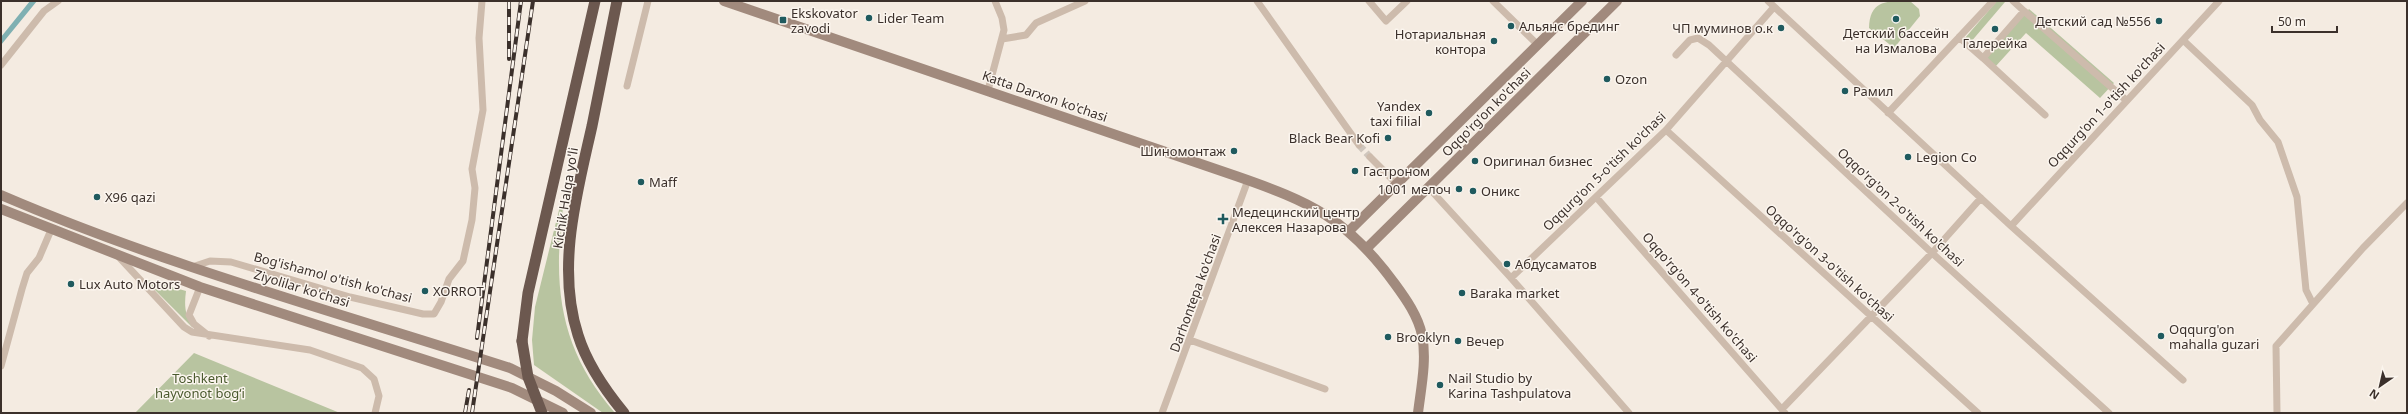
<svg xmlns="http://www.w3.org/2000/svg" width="2408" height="414" font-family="'Noto Sans',sans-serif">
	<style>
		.green { fill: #b8c4a0 }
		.water { fill: #7fb0b2 }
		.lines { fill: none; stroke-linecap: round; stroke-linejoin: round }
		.minor-tunnel { stroke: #cfc6bd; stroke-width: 7; stroke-dasharray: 7 3.5; stroke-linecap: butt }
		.minor { stroke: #cdbbac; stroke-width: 7 }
		.secondary { stroke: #a18a7d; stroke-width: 10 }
		.trunk { stroke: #6c584f; stroke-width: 11 }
		.rail-casing { stroke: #3b302b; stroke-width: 4 }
		.rail { stroke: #fbf5ee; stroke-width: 2.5; stroke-dasharray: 8; stroke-linecap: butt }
		.trunk-bridge { stroke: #6c584f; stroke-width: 11 }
		.poi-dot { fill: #1f5a5e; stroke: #fbf5ee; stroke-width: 1.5 }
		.labels { text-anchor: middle; stroke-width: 3; stroke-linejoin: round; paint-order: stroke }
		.poi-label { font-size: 13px; fill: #3b302b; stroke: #fbf5ee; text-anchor: start }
		.street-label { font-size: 13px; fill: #3b302b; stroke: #fbf5ee }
		.park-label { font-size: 13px; fill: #4a5a2e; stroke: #fbf5ee }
	</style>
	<rect width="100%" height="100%" fill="#f4ebe1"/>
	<!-- green -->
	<path class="green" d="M 1910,1 L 1919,9 L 1920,16 L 1894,48 L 1869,28 C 1870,0 1886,1 1910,1 Z
		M 1997,1 L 2005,2 L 1970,43 L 1965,38 Z
		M 2029,9 L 2114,83 L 2100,98 L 2026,33 L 1995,67 L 1985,58 Z
		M 560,206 L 563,206 C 562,224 559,241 559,258 C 558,320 575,367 615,413 L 603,413 L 534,365 L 532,340 L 535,307 Z
		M 144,279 L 186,291 C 184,306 185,316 193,328 Z
		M 194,353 L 340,413 L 135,413 Z"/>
	<!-- water -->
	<path class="water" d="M 30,1 L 37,1 L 1,45 L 1,37 Z
		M1891.5 19a4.5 4.5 0 1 1 9 0a4.5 4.5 0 1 1-9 0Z"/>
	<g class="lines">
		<!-- minor-tunnel -->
		<path class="minor-tunnel" d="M 1359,145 L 1370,157"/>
		<!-- minor -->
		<path class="minor" d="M 1257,1 L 1359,145
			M 1369,1 L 1386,21 L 1407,1
			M 1493,1 L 1538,45
			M 1768,1 L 2011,226 L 2183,380
			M 2024,11 L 2126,100
			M 1959,37 L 1983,58 L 2024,11 L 2013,1
			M 1002,39 L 1026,35 L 1036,23 L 1085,1
			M 2183,40 L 2252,105 L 2260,120 L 2278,142 L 2297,197 L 2306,290 L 2313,304
			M 1676,55 L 1690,40 L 1698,38 L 1709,45 L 1932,253 L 2109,413
			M 1983,58 L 2045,115
			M 1,65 L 44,11 L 58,1
			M 627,86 L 648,1
			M 988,90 L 1004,30 L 1002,18 L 995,1
			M 1888,113 L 1993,1
			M 1666,130 L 1978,413
			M 1370,157 L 1397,184
			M 1428,187 L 1511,278 L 1629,413
			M 1596,197 L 1785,413
			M 2011,226 L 2219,1
			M 118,256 L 184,327 L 192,332 L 310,350 L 362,368 L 374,379 L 379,396 L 375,413
			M 192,267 L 210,261 L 231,262 L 350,297 L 423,314 L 434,314 L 441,302 L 449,279 L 463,261 L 472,220 L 475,188 L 472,169 L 483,110 L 479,38 L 482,1
			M 1511,278 L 1666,130 L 1774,7
			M 200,287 L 189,315 L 194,324 L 209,336
			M 1190,340 L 1325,389
			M 1,366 L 22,289 L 27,273 L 39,258 L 51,230
			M 1782,409 L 1932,253 L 1981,198
			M 1162,413 L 1248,180
			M 2277,413 L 2276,346 L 2363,248 L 2407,203"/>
		<!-- secondary -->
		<path class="secondary" d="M 724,1 L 1236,176 C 1311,202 1347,218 1395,284 C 1406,299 1418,316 1422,335 C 1427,360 1421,388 1418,413
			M 1,195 C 166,266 340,313 510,368 L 556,391 L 591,413
			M 1,209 L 200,287 L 512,388 L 563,413
			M 1349,231 L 1582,1
			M 1367,248 L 1617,1"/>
		<!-- trunk -->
		<path class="trunk" d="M 617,1 C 609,43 600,84 592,126 C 577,193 556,267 578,335 C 587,364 605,390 624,413
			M 522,341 L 528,293 L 595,1"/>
		<defs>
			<path id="rail" d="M 509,1 L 509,59
				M 477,338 L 521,1
				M 465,413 L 469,390
				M 472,413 L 533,1"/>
		</defs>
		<!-- rail casing -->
		<use href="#rail" class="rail-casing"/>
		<!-- rail -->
		<use href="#rail" class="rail"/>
		<!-- trunk-bridge -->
		<path class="trunk-bridge" d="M 522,341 L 528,377 L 542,413"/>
	</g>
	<!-- markers -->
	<g class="poi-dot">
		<circle cx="869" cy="18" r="4"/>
		<circle cx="1896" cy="19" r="4"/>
		<rect x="779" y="16" width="8" height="8" rx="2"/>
		<circle cx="2159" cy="21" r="4"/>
		<circle cx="1511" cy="26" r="4"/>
		<circle cx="1781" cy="28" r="4"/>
		<circle cx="1995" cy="29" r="4"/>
		<circle cx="1494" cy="41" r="4"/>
		<circle cx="1607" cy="79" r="4"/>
		<circle cx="1845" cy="91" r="4"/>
		<circle cx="1429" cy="113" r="4"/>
		<circle cx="1388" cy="138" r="4"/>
		<circle cx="1234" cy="151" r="4"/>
		<circle cx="1908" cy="157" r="4"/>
		<circle cx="1475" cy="161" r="4"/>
		<circle cx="1355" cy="171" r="4"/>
		<circle cx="641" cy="182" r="4"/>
		<circle cx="1459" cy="189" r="4"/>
		<circle cx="1473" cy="191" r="4"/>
		<circle cx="97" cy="197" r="4"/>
		<path d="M1221 213h4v4h4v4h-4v4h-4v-4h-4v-4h4z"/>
		<circle cx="1507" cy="264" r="4"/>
		<circle cx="71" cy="284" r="4"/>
		<circle cx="425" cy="291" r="4"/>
		<circle cx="1462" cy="293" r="4"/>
		<circle cx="2161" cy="336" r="4"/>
		<circle cx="1388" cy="337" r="4"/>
		<circle cx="1458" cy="341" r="4"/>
		<circle cx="1440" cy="385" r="4"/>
	</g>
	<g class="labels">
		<!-- poi labels -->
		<g class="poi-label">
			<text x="791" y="18">Ekskovator<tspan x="791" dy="15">zavodi</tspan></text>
			<text x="877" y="23">Lider Team</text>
			<text x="2151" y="26" text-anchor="end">Детский сад №556</text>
			<text x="1519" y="31">Альянс брединг</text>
			<text x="1773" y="33" text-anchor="end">ЧП муминов о.к</text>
			<text x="1896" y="38" text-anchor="middle">Детский бассейн<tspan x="1896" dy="15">на Измалова</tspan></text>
			<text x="1486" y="39" text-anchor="end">Нотариальная<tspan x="1486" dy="15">контора</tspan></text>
			<text x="1995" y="48" text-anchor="middle">Галерейка</text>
			<text x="1615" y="84">Ozon</text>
			<text x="1853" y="96">Рамил</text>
			<text x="1421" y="111" text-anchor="end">Yandex<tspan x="1421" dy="15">taxi filial</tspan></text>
			<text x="1380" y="143" text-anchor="end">Black Bear Kofi</text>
			<text x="1226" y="156" text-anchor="end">Шиномонтаж</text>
			<text x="1916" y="162">Legion Co</text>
			<text x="1483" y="166">Оригинал бизнес</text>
			<text x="1363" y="176">Гастроном</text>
			<text x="649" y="187">Maff</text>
			<text x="1451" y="194" text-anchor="end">1001 мелоч</text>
			<text x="1481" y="196">Оникс</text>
			<text x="105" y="202">X96 qazi</text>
			<text x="1232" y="217">Медецинский центр<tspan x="1232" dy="15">Алексея Назарова</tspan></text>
			<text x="1515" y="269">Абдусаматов</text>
			<text x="79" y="289">Lux Auto Motors</text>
			<text x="433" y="296">XORROT</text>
			<text x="1470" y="298">Baraka market</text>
			<text x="2169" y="334">Oqqurg'on<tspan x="2169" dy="15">mahalla guzari</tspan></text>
			<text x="1396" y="342">Brooklyn</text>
			<text x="1466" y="346">Вечер</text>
			<text x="1448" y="383">Nail Studio by<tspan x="1448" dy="15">Karina Tashpulatova</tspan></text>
		</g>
		<!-- street labels -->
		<g class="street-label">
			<text transform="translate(1045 96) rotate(19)" y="5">Katta Darxon ko'chasi</text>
			<text transform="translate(2106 105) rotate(-47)" y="5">Oqqurg'on 1-o'tish ko'chasi</text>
			<text transform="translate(1486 112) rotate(-45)" y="5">Oqqo'rg'on ko'chasi</text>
			<text transform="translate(1604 171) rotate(-44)" y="5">Oqqurg'on 5-o'tish ko'chasi</text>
			<text transform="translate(565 198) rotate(-81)" y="5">Kichik Halqa yo'li</text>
			<text transform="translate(1901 207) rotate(43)" y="5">Oqqo'rg'on 2-o'tish ko'chasi</text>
			<text transform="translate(1830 263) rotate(42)" y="5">Oqqo'rg'on 3-o'tish ko'chasi</text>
			<text transform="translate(333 277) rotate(15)" y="5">Bog'ishamol o'tish ko'chasi</text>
			<text transform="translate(302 288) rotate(17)" y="5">Ziyolilar ko'chasi</text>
			<text transform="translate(1195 293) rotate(-70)" y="5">Darhontepa ko'chasi</text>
			<text transform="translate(1700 297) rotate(49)" y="5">Oqqo'rg'on 4-o'tish ko'chasi</text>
		</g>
		<!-- park labels -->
		<g class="park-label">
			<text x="200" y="383">Toshkent<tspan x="200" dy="15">hayvonot bogʻi</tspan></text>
		</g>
	</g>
	<!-- border -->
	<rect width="2408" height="414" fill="none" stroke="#3b302b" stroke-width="4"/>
	<!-- north arrow -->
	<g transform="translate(2380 386) rotate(214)" stroke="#fbf5ee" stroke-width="3" paint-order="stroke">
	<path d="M0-3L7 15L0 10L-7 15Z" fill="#3b302b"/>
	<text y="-6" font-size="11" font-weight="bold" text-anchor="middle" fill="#3b302b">N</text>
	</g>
	<!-- scale -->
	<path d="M2272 26v6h65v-6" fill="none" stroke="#3b302b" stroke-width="2"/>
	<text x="2278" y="26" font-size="12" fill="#3b302b" stroke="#fbf5ee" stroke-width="3" paint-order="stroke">50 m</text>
</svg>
